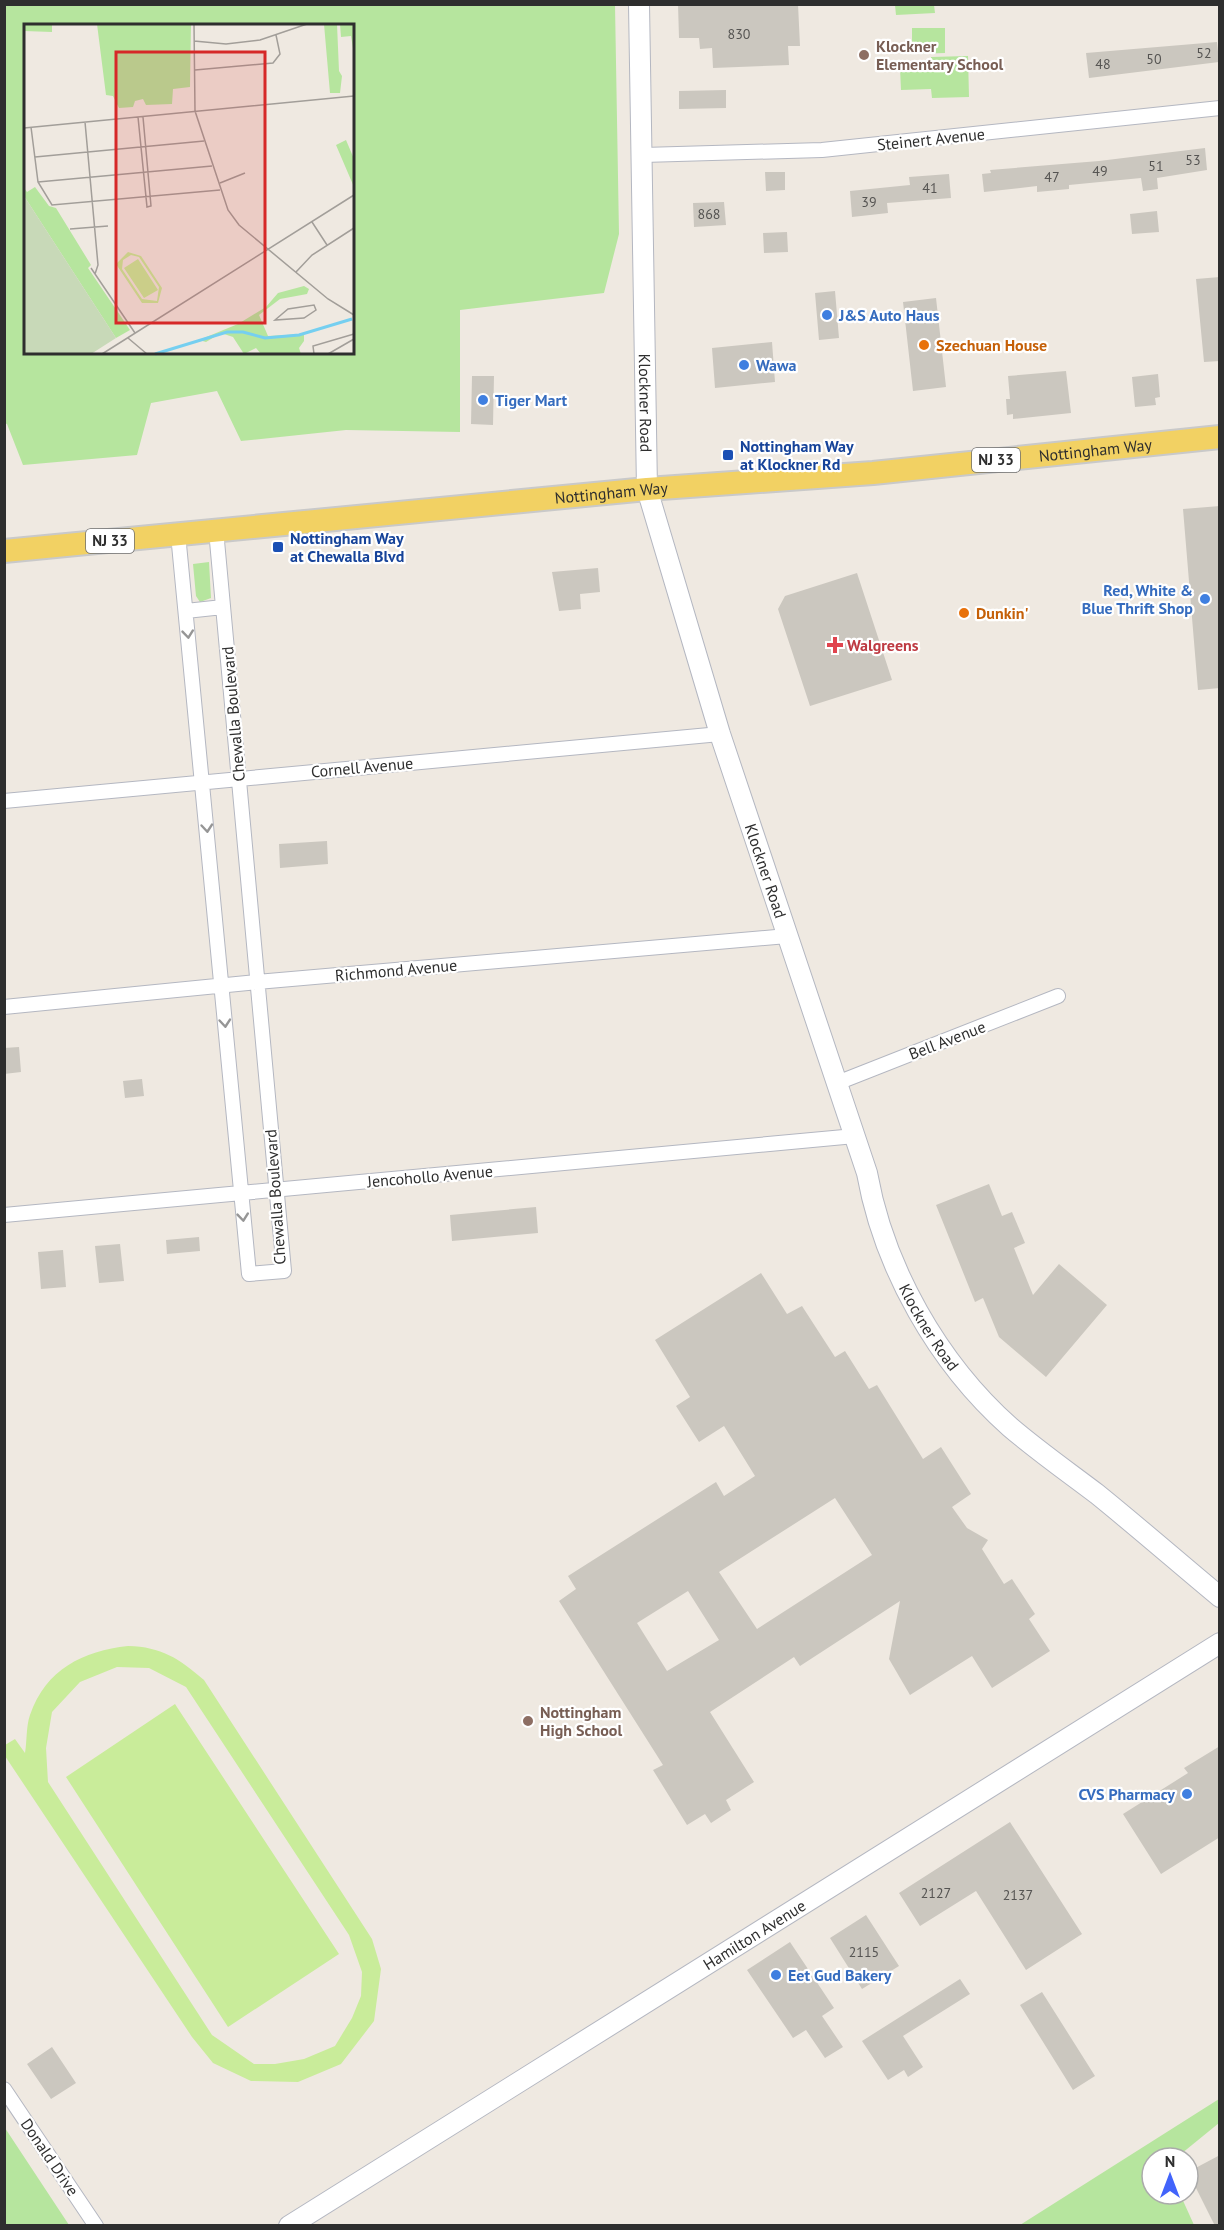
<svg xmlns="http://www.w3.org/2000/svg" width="1224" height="2230" font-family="'PT Sans',sans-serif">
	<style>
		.green { fill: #b6e59e; fill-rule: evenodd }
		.pitch { fill: #c9ec9a; fill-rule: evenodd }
		.building { fill: #cbc7bf; fill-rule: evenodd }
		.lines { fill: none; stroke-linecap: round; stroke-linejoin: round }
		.minor-casing { stroke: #b4b7c1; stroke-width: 16 }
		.secondary-casing { stroke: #b4b7c1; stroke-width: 22 }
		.primary-casing { stroke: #c9c9c9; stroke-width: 26 }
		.minor { stroke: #fff; stroke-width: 14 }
		.secondary { stroke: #fff; stroke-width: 20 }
		.primary { stroke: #f2d163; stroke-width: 22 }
		.oneway { stroke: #969696 }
		.education-dot { fill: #8d6e63; stroke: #fff; stroke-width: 2 }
		.shop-dot { fill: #3f7fe0; stroke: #fff; stroke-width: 2 }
		.food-dot { fill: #e8710a; stroke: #fff; stroke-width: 2 }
		.transit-dot { fill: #1a4fb4; stroke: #fff; stroke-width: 2 }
		.health-dot { fill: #e0444e; stroke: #fff; stroke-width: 2 }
		.labels { text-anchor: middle; stroke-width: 4.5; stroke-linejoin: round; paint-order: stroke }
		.number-label { font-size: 14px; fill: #555452 }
		.shield { fill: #fff; stroke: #6d6d6d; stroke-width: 1.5 }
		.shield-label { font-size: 15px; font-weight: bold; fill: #2e2e2e }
		.education-label { font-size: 16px; font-weight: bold; fill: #785e54; stroke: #fff; text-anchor: start }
		.street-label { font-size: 16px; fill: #2e2e2e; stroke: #fff }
		.shop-label { font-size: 16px; font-weight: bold; fill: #366cbe; stroke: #fff; text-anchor: start }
		.food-label { font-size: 16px; font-weight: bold; fill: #c56008; stroke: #fff; text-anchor: start }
		.transit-label { font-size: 16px; font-weight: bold; fill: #164399; stroke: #fff; text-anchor: start }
		.health-label { font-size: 16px; font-weight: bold; fill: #be3a42; stroke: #fff; text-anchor: start }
		.inset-river { fill: none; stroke: #75cff0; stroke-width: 3 }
		.inset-road { fill: none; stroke: #a29e99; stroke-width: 1.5 }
		.view { fill: #d62828; fill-opacity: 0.15; stroke: #d62828; stroke-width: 3 }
		.inset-edge { fill: none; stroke: #2e2e2e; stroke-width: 3 }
	</style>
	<rect width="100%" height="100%" fill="#efe9e1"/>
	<!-- green -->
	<path class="green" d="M 4,5 L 615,5 L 619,234 L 604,293 L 460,310 L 460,432 L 346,430 L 241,441 L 217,391 L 151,403 L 137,455 L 23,465 L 7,424 L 4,423 ZM 26,26 L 352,26 L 352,352 L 26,352 Z
		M 895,5 L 934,5 L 935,13 L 896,15 Z
		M 912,28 L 945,28 L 945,53 L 912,54 Z
		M 968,56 L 969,97 L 932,98 L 931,89 L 901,90 L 900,68 L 931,66 L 931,57 Z
		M 209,562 L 211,598 L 200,602 L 196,596 L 193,564 Z
		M 1219,2099 L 1219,2123 L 1176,2158 L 1152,2158 L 1152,2194 L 1180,2194 L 1194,2225 L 1020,2225 Z
		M 4,2128 L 5,2128 L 69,2225 L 5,2225 Z"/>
	<!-- pitch -->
	<path class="pitch" d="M 128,1646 C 162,1647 178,1658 204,1680 L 372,1939 L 381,1969 L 374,2021 L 341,2064 L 298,2082 L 251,2081 L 213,2063 L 192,2037 L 5,1756 L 5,1745 L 15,1739 L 25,1753 C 27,1741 26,1726 30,1715 C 46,1669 83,1651 128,1646 ZM 117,1667 L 149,1668 L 186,1687 L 349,1935 L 362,1972 L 361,1996 L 352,2018 L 335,2046 L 304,2059 L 275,2064 L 254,2064 L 212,2035 L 48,1782 L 46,1748 L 52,1712 L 80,1682 Z
		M 175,1704 L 339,1954 L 228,2027 L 66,1777 Z"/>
	<!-- building -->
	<path class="building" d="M 678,4 L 798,4 L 800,46 L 788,46 L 789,65 L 713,68 L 712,48 L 700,49 L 699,38 L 679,38 Z
		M 1217,42 L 1219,62 L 1089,78 L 1086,53 Z
		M 726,90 L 726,108 L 679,109 L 679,91 Z
		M 1205,148 L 1207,170 L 1157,178 L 1158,189 L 1143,191 L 1141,178 L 1069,185 L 1069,189 L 1037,192 L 1037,186 L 984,192 L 982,174 L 991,173 L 990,170 L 1099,161 Z
		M 765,172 L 785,172 L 785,190 L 766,191 Z
		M 949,174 L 951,198 L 887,203 L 888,213 L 852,217 L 850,191 L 910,185 L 909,177 Z
		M 724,202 L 726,225 L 694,227 L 693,203 Z
		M 1157,211 L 1159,232 L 1132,234 L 1130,214 Z
		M 787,232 L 788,252 L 764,253 L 763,233 Z
		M 1220,277 L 1220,361 L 1204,362 L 1196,279 Z
		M 835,291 L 839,338 L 819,340 L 815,293 Z
		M 936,298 L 946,387 L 913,391 L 903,302 Z
		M 772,342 L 775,382 L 715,388 L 712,348 Z
		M 1066,371 L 1071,413 L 1013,419 L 1013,414 L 1007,415 L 1006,399 L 1010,399 L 1008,376 Z
		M 1158,374 L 1160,397 L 1155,398 L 1156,405 L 1135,407 L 1132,377 Z
		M 472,376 L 494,376 L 493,425 L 471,424 Z
		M 1220,506 L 1220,688 L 1198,690 L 1183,509 Z
		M 598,568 L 600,592 L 580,594 L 581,609 L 559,611 L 552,572 Z
		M 857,573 L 892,680 L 810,706 L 778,609 L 785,596 Z
		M 327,841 L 328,864 L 280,868 L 279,844 Z
		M 19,1047 L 21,1072 L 4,1074 L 4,1048 Z
		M 142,1079 L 144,1096 L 125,1098 L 123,1081 Z
		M 989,1184 L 1002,1216 L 1012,1212 L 1025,1243 L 1014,1248 L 1033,1295 L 1059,1264 L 1107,1305 L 1046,1377 L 999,1337 L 983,1298 L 975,1302 L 936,1205 Z
		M 536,1207 L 538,1233 L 452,1241 L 450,1215 Z
		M 199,1237 L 200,1251 L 167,1254 L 166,1240 Z
		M 120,1244 L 124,1281 L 99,1283 L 95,1246 Z
		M 63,1250 L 66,1287 L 41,1289 L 38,1252 Z
		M 761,1273 L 787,1314 L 802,1306 L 835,1357 L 845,1351 L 869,1389 L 877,1385 L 923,1459 L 941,1447 L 971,1494 L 952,1507 L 967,1528 L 988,1540 L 982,1549 L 1004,1584 L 1012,1579 L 1035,1614 L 1029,1619 L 1050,1651 L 992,1688 L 972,1656 L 910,1695 L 889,1659 L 900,1601 L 800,1666 L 794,1657 L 710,1712 L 754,1782 L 726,1800 L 731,1810 L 711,1823 L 705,1814 L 687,1825 L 653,1770 L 663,1765 L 559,1601 L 576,1589 L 568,1576 L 716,1482 L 724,1496 L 755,1476 L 724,1426 L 699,1442 L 676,1406 L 690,1397 L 655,1340 ZM 835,1498 L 872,1555 L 757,1629 L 719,1572 ZM 688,1591 L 719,1640 L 667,1671 L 637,1623 Z
		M 1220,1746 L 1220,1837 L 1161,1874 L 1123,1814 L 1188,1773 L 1184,1768 Z
		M 1010,1822 L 1082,1934 L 1026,1970 L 976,1891 L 920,1926 L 899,1893 Z
		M 866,1915 L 899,1966 L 862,1989 L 830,1938 Z
		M 790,1942 L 834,2008 L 822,2016 L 843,2047 L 825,2058 L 806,2030 L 793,2038 L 747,1970 Z
		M 960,1979 L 970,1994 L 903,2036 L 923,2067 L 908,2077 L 904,2070 L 888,2080 L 862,2041 Z
		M 1042,1992 L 1095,2076 L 1073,2090 L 1020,2005 Z
		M 52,2047 L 76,2083 L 51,2099 L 27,2064 Z
		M 1220,2155 L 1220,2226 L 1215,2226 L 1188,2172 Z"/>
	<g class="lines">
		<defs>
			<path id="minor" d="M 643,155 L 822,150 L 1220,108
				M 178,534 L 249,1274 L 284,1271 L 216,530
				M 186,611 L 223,607
				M 4,801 L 720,734
				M 4,1007 L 257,982 L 787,936
				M 837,1083 L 1058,996
				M 4,1215 L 855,1136
				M 4,2089 L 96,2226"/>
			<g id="secondary">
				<path id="s1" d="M 639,4 L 647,489 L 720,734 L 867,1173 C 884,1268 938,1363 1010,1427 C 1038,1451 1068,1472 1097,1494 C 1139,1528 1179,1563 1220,1597"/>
				<path id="s2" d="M 289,2226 L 1220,1643"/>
			</g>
			<g id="primary">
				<path id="s3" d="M 4,551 L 647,489 L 873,473 L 1220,437"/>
			</g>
		</defs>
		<!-- minor casing -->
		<use href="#minor" class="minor-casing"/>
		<!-- secondary casing -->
		<use href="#secondary" class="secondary-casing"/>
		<!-- primary casing -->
		<use href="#primary" class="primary-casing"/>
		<!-- minor -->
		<use href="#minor" class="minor"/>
		<!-- secondary -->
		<use href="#secondary" class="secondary"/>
		<!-- primary -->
		<use href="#primary" class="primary"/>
	</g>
	<!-- one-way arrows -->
	<defs><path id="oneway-chevron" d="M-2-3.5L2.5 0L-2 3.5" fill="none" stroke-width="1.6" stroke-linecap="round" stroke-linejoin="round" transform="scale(1.5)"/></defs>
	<g class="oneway">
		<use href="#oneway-chevron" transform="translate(188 634) rotate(84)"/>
		<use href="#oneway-chevron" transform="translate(207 828) rotate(85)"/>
		<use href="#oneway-chevron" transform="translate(225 1023) rotate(85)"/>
		<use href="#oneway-chevron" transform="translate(243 1217) rotate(84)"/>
	</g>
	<!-- markers -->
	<g class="education-dot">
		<circle cx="864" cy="55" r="6"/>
		<circle cx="528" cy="1721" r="6"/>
	</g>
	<g class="shop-dot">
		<circle cx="827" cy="315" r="6"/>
		<circle cx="744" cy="365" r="6"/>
		<circle cx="483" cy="400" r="6"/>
		<circle cx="1205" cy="599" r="6"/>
		<circle cx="1187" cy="1794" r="6"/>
		<circle cx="776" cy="1975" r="6"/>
	</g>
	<g class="food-dot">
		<circle cx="924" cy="345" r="6"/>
		<circle cx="964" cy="613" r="6"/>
	</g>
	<g class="transit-dot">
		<rect x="722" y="449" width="12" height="12" rx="3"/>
		<rect x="272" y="541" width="12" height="12" rx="3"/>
	</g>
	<path class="health-dot" d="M832 636h6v6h6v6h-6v6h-6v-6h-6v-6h6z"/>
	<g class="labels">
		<!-- number labels -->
		<g class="number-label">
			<text x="739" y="39">830</text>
			<text x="1204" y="58">52</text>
			<text x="1154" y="64">50</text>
			<text x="1103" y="69">48</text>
			<text x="1193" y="165">53</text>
			<text x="1156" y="171">51</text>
			<text x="1100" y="176">49</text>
			<text x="1052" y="182">47</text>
			<text x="930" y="193">41</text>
			<text x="869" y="207">39</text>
			<text x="709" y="219">868</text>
			<text x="936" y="1898">2127</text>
			<text x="1018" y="1900">2137</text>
			<text x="864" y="1957">2115</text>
		</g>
		<!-- shield labels -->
		<g class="shield">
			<rect x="972" y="448" width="48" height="24" rx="4.5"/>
			<rect x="86" y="529" width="48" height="24" rx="4.5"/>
		</g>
		<g class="shield-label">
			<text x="996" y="465">NJ 33</text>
			<text x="110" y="546">NJ 33</text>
		</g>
		<!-- education labels -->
		<g class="education-label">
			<text x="876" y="52">Klockner<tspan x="876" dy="18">Elementary School</tspan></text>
			<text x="540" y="1718">Nottingham<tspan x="540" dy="18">High School</tspan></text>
		</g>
		<!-- street labels -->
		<g class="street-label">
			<text transform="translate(931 139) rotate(-6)" y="6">Steinert Avenue</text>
			<text dy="6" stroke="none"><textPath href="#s1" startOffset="399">Klockner Road</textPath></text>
			<text dy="6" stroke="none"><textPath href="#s3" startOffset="1096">Nottingham Way</textPath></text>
			<text dy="6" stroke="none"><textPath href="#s3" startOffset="610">Nottingham Way</textPath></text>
			<text transform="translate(233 714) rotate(-95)" y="6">Chewalla Boulevard</text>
			<text transform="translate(362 767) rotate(-5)" y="6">Cornell Avenue</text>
			<text dy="6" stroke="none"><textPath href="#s1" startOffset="885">Klockner Road</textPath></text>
			<text transform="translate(396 970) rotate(-5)" y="6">Richmond Avenue</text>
			<text transform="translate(947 1040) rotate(-21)" y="6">Bell Avenue</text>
			<text transform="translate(430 1176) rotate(-5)" y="6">Jencohollo Avenue</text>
			<text transform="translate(275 1197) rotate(-94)" y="6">Chewalla Boulevard</text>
			<text dy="6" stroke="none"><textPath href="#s1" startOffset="1371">Klockner Road</textPath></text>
			<text dy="6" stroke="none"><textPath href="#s2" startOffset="549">Hamilton Avenue</textPath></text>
			<text transform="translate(50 2157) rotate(56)" y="6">Donald Drive</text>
		</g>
		<!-- shop labels -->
		<g class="shop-label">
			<text x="839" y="321">J&amp;S Auto Haus</text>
			<text x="756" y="371">Wawa</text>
			<text x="495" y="406">Tiger Mart</text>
			<text x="1193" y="596" text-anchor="end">Red, White &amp;<tspan x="1193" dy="18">Blue Thrift Shop</tspan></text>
			<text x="1175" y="1800" text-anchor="end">CVS Pharmacy</text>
			<text x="788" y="1981">Eet Gud Bakery</text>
		</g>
		<!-- food labels -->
		<g class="food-label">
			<text x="936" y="351">Szechuan House</text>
			<text x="976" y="619">Dunkin'</text>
		</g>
		<!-- transit labels -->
		<g class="transit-label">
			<text x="740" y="452">Nottingham Way<tspan x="740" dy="18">at Klockner Rd</tspan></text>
			<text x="290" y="544">Nottingham Way<tspan x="290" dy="18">at Chewalla Blvd</tspan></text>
		</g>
		<!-- health labels -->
		<g class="health-label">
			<text x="847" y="651">Walgreens</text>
		</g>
	</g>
	<!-- overview -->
	<g transform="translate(24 24)">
		<rect width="330" height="330" fill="#efe9e1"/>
		<path d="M 0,0 L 28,0 L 28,8 L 0,7 ZM 73,0 L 167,0 L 166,63 L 149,65 L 148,80 L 122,81 L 119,75 L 111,77 L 109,83 L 95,84 L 89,72 L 82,71 ZM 300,0 L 313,0 L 315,47 L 318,52 L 316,69 L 306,69 ZM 316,0 L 330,0 L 330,30 L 327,12 L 317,13 ZM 322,116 L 330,135 L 330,163 L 312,121 ZM 11,163 L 25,182 L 32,184 L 67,241 L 64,244 L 106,306 L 92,314 L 0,172 L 0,164 L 3,168 ZM 280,262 L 285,265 L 283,270 L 256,275 L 235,291 L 244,312 L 280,310 L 280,317 L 275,324 L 277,330 L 237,330 L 232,324 L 220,330 L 209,313 L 197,309 L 182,318 L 175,316 L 214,300 L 242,283 L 254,269 Z" fill="#b6e59e"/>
		<path d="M 0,172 L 92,314 L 67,330 L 0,330 Z" fill="#c8d9b8"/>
		<path d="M 104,228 L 117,232 L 138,264 L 134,279 L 118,279 L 92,240 ZM 107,231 L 115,233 L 135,263 L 133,277 L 118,275 L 98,245 L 99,236 ZM 114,235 L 134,266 L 120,274 L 100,244 Z" fill="#c9ec9a" fill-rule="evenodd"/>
		<path class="inset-river" d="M 131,330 L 203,308 L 219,308 L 241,314 L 275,311 L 328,295"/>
		<path class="inset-road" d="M 170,0 L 171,87 L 204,186 L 215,201 L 304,275 L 330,291M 170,17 L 202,20 L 236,16 L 283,0M 171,46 L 249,39 L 256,30 L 252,11M 114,93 L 123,183 L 127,182 L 119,93M 61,98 L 74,241 L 71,250M 7,103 L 14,158 L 28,181 L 196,166M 0,104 L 330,72M 11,133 L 180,117M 14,158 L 188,142M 196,159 L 221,149M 288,198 L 303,221M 46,205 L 84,202M 67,244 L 111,309M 272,248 L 288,231 L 330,204M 290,281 L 292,286 L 280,294 L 251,296 L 264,285 ZM 104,314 L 123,330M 78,330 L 330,171M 290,330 L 289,322 L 330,310M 304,330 L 330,315"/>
		<path class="view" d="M 92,28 L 241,28 L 241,299 L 92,299 Z"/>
		<rect width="330" height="330" class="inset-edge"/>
	</g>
	<!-- border -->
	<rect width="1224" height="2230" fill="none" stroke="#2e2e2e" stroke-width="12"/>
	<!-- north arrow -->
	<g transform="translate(1170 2176)"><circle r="28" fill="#ffffff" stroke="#ababab" stroke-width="1.5"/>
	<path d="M0-4.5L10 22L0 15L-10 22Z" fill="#4264fb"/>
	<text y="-9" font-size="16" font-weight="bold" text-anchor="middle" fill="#2e2e2e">N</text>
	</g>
</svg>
